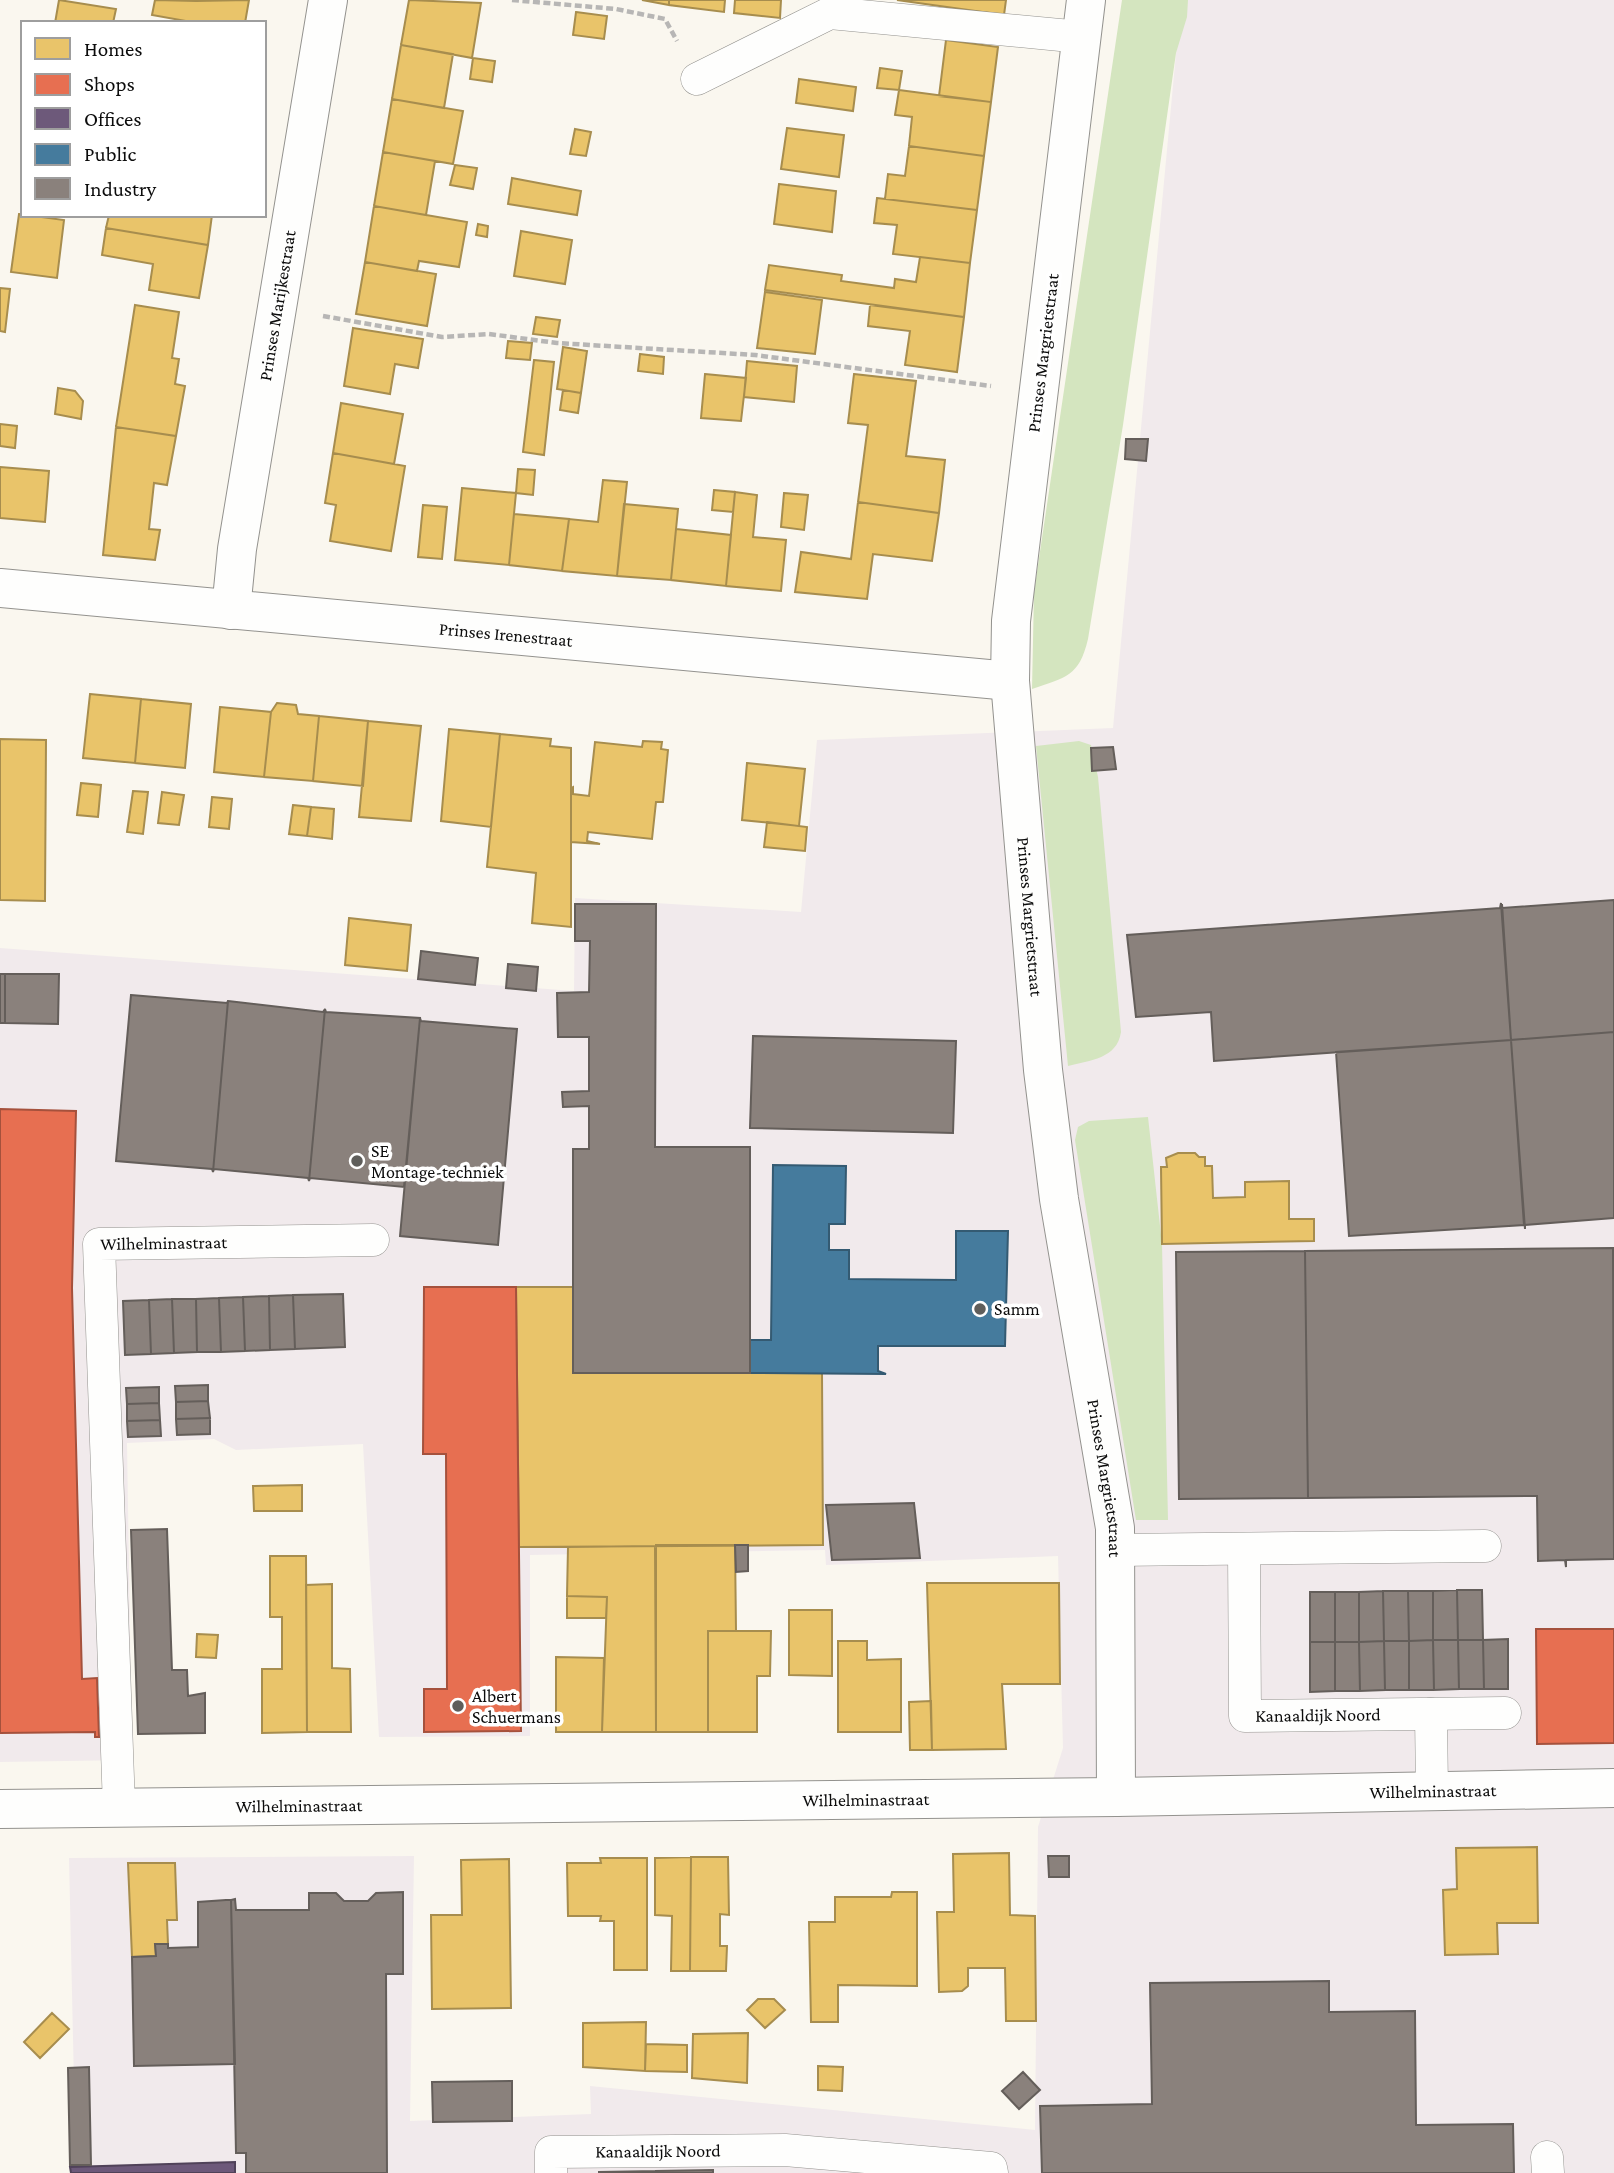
<svg xmlns="http://www.w3.org/2000/svg" width="1614" height="2173" font-family="'Crimson Pro',serif">
	<style>
		.industrial { fill: #f1eaec }
		.forest { fill: #d4e5bf }
		.homes { fill: #e9c46a; stroke: #a78d4e; stroke-width: 2 }
		.shops { fill: #e76f51; stroke: #a5513c; stroke-width: 2 }
		.offices { fill: #6d597a; stroke: #504259; stroke-width: 2 }
		.public { fill: #457b9d; stroke: #345a72; stroke-width: 2 }
		.industry { fill: #8a817c; stroke: #645e5a; stroke-width: 2 }
		.lines { fill: none; stroke-linecap: round; stroke-linejoin: round }
		.lane-casing { stroke: #93928e; stroke-width: 33 }
		.street-casing { stroke: #93928e; stroke-width: 40 }
		.path { stroke: #b7b6b5; stroke-width: 4.5; stroke-dasharray: 7 3.5; stroke-linecap: butt }
		.lane { stroke: #fefefd; stroke-width: 32 }
		.street { stroke: #fefefd; stroke-width: 38 }
		.poi-dot { fill: #5f5e5b; stroke: #fff; stroke-width: 2.5 }
		.labels { text-anchor: middle; stroke-width: 7; stroke-linejoin: round; paint-order: stroke }
		.street-label { font-size: 18px; fill: #0c0c0c; stroke: #fff }
		.poi-label { font-size: 18px; fill: #0c0c0c; stroke: #fff; text-anchor: start }
	</style>
	<rect width="100%" height="100%" fill="#faf7ef"/>
	<!-- industrial -->
	<path class="industrial" d="M 1181,0 L 1614,0 L 1614,2173 L 76,2173 L 69,1858 L 414,1856 L 410,2121 L 591,2114 L 590,2086 L 1035,2130 L 1038,1827 L 1063,1748 L 1058,1556 L 826,1565 L 825,1550 L 530,1555 L 530,1736 L 379,1737 L 363,1444 L 236,1450 L 214,1439 L 127,1443 L 132,1760 L 0,1762 L 0,948 L 574,991 L 575,898 L 801,912 L 817,740 L 1113,728 Z"/>
	<!-- forest -->
	<path class="forest" d="M 1122,0 L 1188,0 L 1187,17 L 1176,53 L 1123,425 L 1088,639 C 1079,677 1066,677 1032,689 L 1034,592 Z
		M 1079,741 L 1091,745 L 1098,777 L 1121,1032 C 1117,1059 1090,1060 1068,1066 L 1036,746 Z
		M 1148,1117 L 1162,1244 L 1168,1520 L 1136,1520 L 1075,1140 L 1078,1127 L 1089,1121 Z"/>
	<!-- homes -->
	<path class="homes" d="M 59,0 L 116,9 L 113,23 L 55,23 Z
		M 155,0 L 196,1 L 249,0 L 245,23 L 197,23 L 152,15 Z
		M 409,0 L 481,3 L 472,58 L 401,45 Z
		M 642,0 L 669,0 L 669,5 Z
		M 669,0 L 725,0 L 724,12 L 669,5 Z
		M 735,0 L 781,0 L 780,18 L 734,13 Z
		M 897,0 L 1006,0 L 1004,15 Z
		M 576,12 L 607,16 L 604,39 L 573,35 Z
		M 946,40 L 998,47 L 991,102 L 939,96 Z
		M 401,45 L 453,54 L 444,108 L 392,99 Z
		M 473,58 L 495,61 L 492,82 L 470,79 Z
		M 880,68 L 902,71 L 899,90 L 877,88 Z
		M 799,79 L 856,87 L 853,111 L 796,103 Z
		M 899,90 L 991,102 L 984,156 L 909,146 L 912,117 L 895,115 Z
		M 392,99 L 463,111 L 453,164 L 383,152 Z
		M 787,128 L 844,135 L 839,177 L 781,169 Z
		M 575,129 L 591,132 L 586,156 L 570,154 Z
		M 909,146 L 984,156 L 977,210 L 885,199 L 888,174 L 905,176 Z
		M 383,152 L 435,161 L 426,215 L 374,206 Z
		M 455,165 L 477,168 L 473,189 L 450,185 Z
		M 512,178 L 581,191 L 577,215 L 508,204 Z
		M 779,184 L 836,191 L 832,232 L 774,224 Z
		M 877,198 L 977,210 L 970,263 L 893,254 L 897,225 L 874,223 Z
		M 374,206 L 467,222 L 459,267 L 419,261 L 417,271 L 365,262 Z
		M 19,214 L 64,220 L 57,278 L 11,272 Z
		M 109,215 L 212,215 L 208,245 L 106,228 Z
		M 478,224 L 488,226 L 487,237 L 476,235 Z
		M 106,228 L 208,245 L 199,298 L 149,290 L 153,264 L 102,255 Z
		M 521,231 L 572,240 L 565,284 L 514,276 Z
		M 920,257 L 970,263 L 964,317 L 765,290 L 769,265 L 842,275 L 841,281 L 894,288 L 895,279 L 916,282 Z
		M 365,262 L 436,274 L 427,326 L 356,314 Z
		M 0,288 L 10,289 L 5,332 L 0,331 Z
		M 765,292 L 822,300 L 815,354 L 757,348 Z
		M 135,305 L 179,312 L 172,358 L 179,359 L 175,384 L 185,386 L 176,436 L 116,427 Z
		M 870,305 L 964,317 L 957,372 L 905,365 L 910,331 L 868,326 Z
		M 536,317 L 560,320 L 557,337 L 533,334 Z
		M 353,328 L 423,339 L 418,368 L 395,364 L 390,394 L 344,386 Z
		M 508,341 L 532,343 L 530,360 L 506,358 Z
		M 563,347 L 587,351 L 581,393 L 557,389 Z
		M 640,354 L 664,357 L 663,374 L 638,371 Z
		M 534,360 L 554,362 L 544,455 L 523,452 Z
		M 747,361 L 797,366 L 794,402 L 744,397 Z
		M 705,374 L 746,378 L 741,421 L 701,418 Z
		M 854,374 L 916,381 L 906,456 L 945,460 L 939,513 L 858,502 L 868,425 L 848,423 Z
		M 58,388 L 75,391 L 83,401 L 81,419 L 55,414 Z
		M 563,390 L 581,393 L 578,413 L 560,410 Z
		M 341,403 L 403,414 L 394,464 L 333,453 Z
		M 0,424 L 17,426 L 15,448 L 0,446 Z
		M 116,427 L 176,436 L 167,485 L 154,483 L 149,529 L 160,530 L 155,560 L 103,555 Z
		M 333,453 L 405,466 L 391,551 L 330,541 L 336,505 L 325,503 Z
		M 0,467 L 49,471 L 45,522 L 0,518 Z
		M 518,469 L 535,470 L 533,495 L 516,493 Z
		M 603,480 L 627,482 L 617,576 L 562,571 L 569,519 L 598,522 Z
		M 462,488 L 516,493 L 509,565 L 455,560 Z
		M 714,490 L 735,492 L 733,512 L 712,510 Z
		M 735,492 L 757,495 L 753,537 L 786,540 L 781,591 L 726,586 Z
		M 784,493 L 808,495 L 804,530 L 781,527 Z
		M 858,502 L 939,513 L 932,561 L 873,554 L 867,599 L 795,592 L 801,552 L 851,559 Z
		M 624,504 L 678,509 L 671,580 L 617,576 Z
		M 423,505 L 447,507 L 442,559 L 418,557 Z
		M 514,514 L 569,519 L 562,571 L 509,565 Z
		M 676,529 L 731,535 L 726,586 L 671,580 Z
		M 90,694 L 141,699 L 135,763 L 83,758 Z
		M 141,699 L 191,704 L 185,768 L 135,763 Z
		M 277,703 L 296,705 L 298,714 L 319,716 L 313,781 L 264,777 L 271,712 Z
		M 220,707 L 271,712 L 264,777 L 214,772 Z
		M 319,716 L 368,721 L 363,786 L 313,781 Z
		M 368,721 L 421,726 L 411,821 L 359,817 Z
		M 449,729 L 500,734 L 491,827 L 441,821 Z
		M 500,734 L 551,739 L 550,746 L 571,748 L 571,927 L 532,923 L 536,873 L 487,867 Z
		M 0,739 L 46,740 L 45,901 L 0,900 Z
		M 643,741 L 662,742 L 661,749 L 668,750 L 663,802 L 656,802 L 652,839 L 588,832 L 587,841 L 600,844 L 571,842 L 571,788 L 573,787 L 573,794 L 589,796 L 595,742 L 642,747 Z
		M 747,763 L 805,769 L 799,826 L 742,820 Z
		M 81,783 L 101,785 L 98,817 L 77,815 Z
		M 133,791 L 148,792 L 143,834 L 127,832 Z
		M 162,792 L 184,795 L 179,825 L 158,823 Z
		M 212,797 L 232,799 L 229,829 L 209,827 Z
		M 293,805 L 311,807 L 307,836 L 289,834 Z
		M 311,807 L 334,809 L 332,839 L 307,836 Z
		M 767,822 L 807,827 L 805,851 L 764,847 Z
		M 349,918 L 411,925 L 407,971 L 345,965 Z
		M 1178,1153 L 1195,1153 L 1199,1157 L 1205,1157 L 1205,1166 L 1212,1166 L 1213,1198 L 1245,1197 L 1245,1182 L 1289,1181 L 1289,1219 L 1314,1219 L 1314,1241 L 1162,1244 L 1161,1167 L 1167,1167 L 1166,1158 Z
		M 516,1287 L 573,1287 L 573,1373 L 822,1373 L 823,1545 L 519,1547 Z
		M 302,1485 L 302,1511 L 254,1511 L 253,1486 Z
		M 656,1545 L 735,1545 L 736,1631 L 708,1631 L 708,1732 L 656,1732 Z
		M 655,1546 L 656,1732 L 602,1732 L 607,1597 L 567,1596 L 568,1547 Z
		M 270,1556 L 306,1556 L 307,1732 L 262,1733 L 262,1669 L 282,1669 L 282,1617 L 270,1617 Z
		M 927,1583 L 1059,1583 L 1060,1684 L 1002,1684 L 1006,1749 L 932,1750 Z
		M 332,1584 L 332,1668 L 350,1669 L 351,1732 L 307,1732 L 306,1585 Z
		M 567,1596 L 607,1597 L 606,1618 L 567,1618 Z
		M 789,1610 L 832,1610 L 832,1676 L 789,1675 Z
		M 708,1631 L 771,1631 L 770,1676 L 757,1676 L 757,1732 L 708,1732 Z
		M 197,1634 L 218,1635 L 216,1658 L 196,1657 Z
		M 838,1641 L 867,1641 L 867,1660 L 901,1659 L 901,1732 L 838,1732 Z
		M 556,1657 L 604,1658 L 602,1732 L 556,1732 Z
		M 931,1701 L 932,1750 L 910,1750 L 909,1702 Z
		M 1537,1847 L 1538,1923 L 1497,1923 L 1498,1954 L 1445,1955 L 1443,1890 L 1457,1889 L 1456,1848 Z
		M 1009,1853 L 1010,1915 L 1035,1916 L 1036,2021 L 1006,2021 L 1005,1968 L 968,1968 L 968,1986 L 962,1991 L 939,1992 L 937,1912 L 954,1912 L 953,1854 Z
		M 691,1857 L 690,1971 L 671,1971 L 672,1916 L 655,1915 L 655,1858 Z
		M 691,1857 L 728,1857 L 729,1915 L 720,1914 L 720,1946 L 727,1946 L 726,1971 L 690,1971 Z
		M 600,1858 L 647,1858 L 647,1970 L 614,1970 L 614,1921 L 600,1921 L 601,1916 L 568,1916 L 567,1863 L 601,1863 Z
		M 509,1859 L 511,2008 L 432,2009 L 431,1915 L 462,1915 L 461,1860 Z
		M 128,1863 L 175,1863 L 177,1920 L 167,1920 L 168,1944 L 155,1944 L 156,1956 L 132,1957 Z
		M 892,1892 L 917,1892 L 917,1986 L 838,1985 L 838,2022 L 811,2022 L 809,1922 L 835,1922 L 835,1897 L 891,1897 Z
		M 758,1999 L 774,1999 L 785,2010 L 765,2028 L 747,2010 Z
		M 52,2013 L 69,2029 L 40,2058 L 24,2042 Z
		M 646,2022 L 645,2071 L 583,2067 L 583,2023 Z
		M 748,2033 L 747,2083 L 692,2078 L 693,2034 Z
		M 646,2044 L 687,2045 L 687,2072 L 645,2071 Z
		M 818,2066 L 843,2067 L 842,2091 L 818,2090 Z"/>
	<!-- shops -->
	<path class="shops" d="M 0,1109 L 76,1111 L 72,1288 L 82,1679 L 97,1678 L 99,1737 L 95,1737 L 95,1732 L 0,1733 Z
		M 424,1287 L 516,1287 L 521,1731 L 424,1732 L 424,1689 L 447,1689 L 446,1454 L 423,1454 Z
		M 1536,1629 L 1614,1629 L 1614,1743 L 1537,1744 Z"/>
	<!-- offices -->
	<path class="offices" d="M 235,2162 L 235,2173 L 71,2173 L 70,2167 Z"/>
	<!-- public -->
	<path class="public" d="M 773,1165 L 846,1166 L 845,1224 L 829,1224 L 829,1250 L 849,1250 L 849,1279 L 956,1280 L 956,1231 L 1008,1231 L 1005,1346 L 878,1346 L 878,1371 L 886,1374 L 750,1373 L 750,1340 L 771,1340 Z"/>
	<!-- industry -->
	<path class="industry" d="M 1126,439 L 1148,439 L 1146,461 L 1125,459 Z
		M 1113,747 L 1116,769 L 1092,771 L 1091,748 Z
		M 1614,900 L 1614,1032 L 1511,1040 L 1502,904 L 1502,908 Z
		M 1501,903 L 1511,1040 L 1214,1061 L 1211,1012 L 1136,1017 L 1127,935 L 1500,908 Z
		M 575,904 L 656,904 L 655,1147 L 750,1147 L 750,1373 L 573,1373 L 573,1149 L 589,1149 L 589,1106 L 563,1107 L 562,1092 L 589,1091 L 589,1037 L 558,1037 L 557,993 L 589,992 L 590,941 L 575,941 Z
		M 421,951 L 478,958 L 475,985 L 418,979 Z
		M 508,964 L 538,967 L 536,991 L 506,988 Z
		M 0,974 L 5,974 L 5,1023 L 0,1023 Z
		M 5,974 L 59,974 L 58,1024 L 5,1023 Z
		M 131,995 L 227,1003 L 228,1001 L 213,1172 L 212,1169 L 116,1161 Z
		M 228,1001 L 323,1012 L 325,1009 L 309,1181 L 308,1178 L 214,1169 L 213,1172 Z
		M 325,1009 L 326,1012 L 420,1018 L 404,1187 L 310,1178 L 309,1181 Z
		M 420,1018 L 421,1021 L 517,1029 L 498,1245 L 400,1236 Z
		M 1614,1032 L 1614,1218 L 1525,1225 L 1525,1229 L 1511,1040 Z
		M 753,1036 L 956,1041 L 953,1133 L 750,1128 Z
		M 1511,1040 L 1524,1225 L 1349,1236 L 1336,1052 Z
		M 1613,1248 L 1614,1559 L 1566,1560 L 1566,1567 L 1565,1560 L 1538,1561 L 1537,1496 L 1308,1498 L 1305,1251 Z
		M 1305,1251 L 1308,1498 L 1179,1499 L 1176,1252 Z
		M 343,1294 L 345,1347 L 295,1349 L 293,1295 Z
		M 293,1295 L 295,1349 L 270,1350 L 269,1296 Z
		M 269,1296 L 270,1350 L 245,1351 L 243,1297 Z
		M 243,1297 L 245,1351 L 221,1352 L 219,1298 Z
		M 219,1298 L 221,1352 L 197,1352 L 196,1299 Z
		M 172,1299 L 174,1353 L 151,1354 L 149,1300 Z
		M 172,1299 L 196,1299 L 197,1352 L 174,1353 Z
		M 149,1300 L 151,1354 L 125,1355 L 123,1301 Z
		M 208,1385 L 208,1401 L 176,1402 L 175,1386 Z
		M 159,1387 L 159,1403 L 127,1404 L 126,1388 Z
		M 208,1401 L 210,1418 L 176,1419 L 176,1402 Z
		M 159,1403 L 160,1420 L 127,1421 L 127,1404 Z
		M 210,1418 L 210,1434 L 177,1435 L 176,1419 Z
		M 160,1420 L 161,1436 L 128,1437 L 127,1421 Z
		M 914,1503 L 920,1558 L 832,1560 L 826,1505 Z
		M 167,1529 L 172,1670 L 187,1670 L 188,1696 L 205,1693 L 205,1733 L 138,1734 L 131,1530 Z
		M 735,1545 L 748,1545 L 748,1571 L 736,1572 Z
		M 1457,1590 L 1482,1590 L 1483,1640 L 1458,1640 Z
		M 1457,1590 L 1458,1640 L 1433,1640 L 1433,1591 Z
		M 1383,1591 L 1408,1591 L 1409,1641 L 1384,1641 Z
		M 1383,1591 L 1384,1641 L 1359,1642 L 1359,1592 Z
		M 1408,1591 L 1433,1591 L 1433,1640 L 1409,1641 Z
		M 1310,1592 L 1335,1592 L 1335,1642 L 1310,1642 Z
		M 1335,1592 L 1359,1592 L 1359,1642 L 1335,1642 Z
		M 1508,1639 L 1508,1689 L 1484,1689 L 1483,1640 Z
		M 1433,1640 L 1458,1640 L 1459,1689 L 1434,1690 Z
		M 1433,1640 L 1434,1690 L 1409,1690 L 1409,1641 Z
		M 1458,1640 L 1483,1640 L 1484,1689 L 1459,1689 Z
		M 1384,1641 L 1409,1641 L 1409,1690 L 1385,1690 Z
		M 1384,1641 L 1385,1690 L 1360,1691 L 1359,1642 Z
		M 1310,1642 L 1335,1642 L 1335,1691 L 1310,1692 Z
		M 1335,1642 L 1359,1642 L 1360,1691 L 1335,1691 Z
		M 1048,1856 L 1069,1856 L 1069,1877 L 1049,1877 Z
		M 403,1892 L 403,1974 L 386,1974 L 387,2173 L 246,2173 L 246,2153 L 236,2153 L 231,1900 L 235,1899 L 236,1910 L 309,1910 L 309,1893 L 336,1893 L 344,1901 L 368,1901 L 376,1893 Z
		M 226,1900 L 231,1900 L 235,2064 L 134,2066 L 132,1957 L 156,1956 L 155,1944 L 168,1944 L 168,1948 L 198,1947 L 198,1902 Z
		M 1329,1981 L 1329,2012 L 1415,2011 L 1416,2125 L 1513,2124 L 1514,2173 L 1042,2173 L 1040,2106 L 1152,2104 L 1150,1983 Z
		M 89,2067 L 91,2165 L 70,2165 L 68,2068 Z
		M 1023,2072 L 1040,2090 L 1019,2109 L 1002,2091 Z
		M 512,2081 L 512,2121 L 433,2122 L 432,2082 Z
		M 713,2170 L 713,2173 L 656,2173 L 656,2171 Z
		M 656,2171 L 656,2173 L 598,2172 Z"/>
	<g class="lines">
		<defs>
			<g id="lane">
				<path d="M 697,79 L 830,13 L 1081,37"/>
				<path id="s1" d="M 1244,1549 L 1245,1716 L 1505,1713"/>
				<path d="M 1115,1550 L 1485,1546"/>
				<path d="M 1431,1714 L 1432,1791"/>
				<path id="s2" d="M 119,1807 L 99,1244 L 373,1240"/>
				<path d="M 1547,2157 L 1548,2173"/>
				<path id="s3" d="M 551,2173 L 551,2152 L 785,2150 L 991,2168 L 992,2173"/>
			</g>
			<g id="street">
				<path id="s4" d="M 1086,0 L 1011,621 L 1010,681 L 1043,1070 L 1059,1199 L 1115,1528 L 1116,1797"/>
				<path id="s5" d="M 0,588 L 1010,681"/>
				<path id="s6" d="M 231,610 L 237,549 L 328,0"/>
				<path id="s7" d="M 0,1809 L 1116,1797 L 1614,1788"/>
			</g>
		</defs>
		<!-- lane casing -->
		<use href="#lane" class="lane-casing"/>
		<!-- street casing -->
		<use href="#street" class="street-casing"/>
		<!-- path -->
		<path class="path" d="M 512,0 L 616,9 L 665,19 L 677,41
			M 323,316 L 442,337 L 489,334 L 557,343 L 755,355 L 991,386"/>
		<!-- lane -->
		<use href="#lane" class="lane"/>
		<!-- street -->
		<use href="#street" class="street"/>
	</g>
	<!-- markers -->
	<g class="poi-dot">
		<circle cx="357" cy="1161" r="7"/>
		<circle cx="980" cy="1309" r="7"/>
		<circle cx="458" cy="1706" r="7"/>
	</g>
	<g class="labels">
		<!-- street labels -->
		<g class="street-label">
			<text dy="6" stroke="none"><textPath href="#s6" startOffset="308">Prinses Marijkestraat</textPath></text>
			<text transform="translate(1043 353) rotate(-83)" y="6">Prinses Margrietstraat</text>
			<text dy="6" stroke="none"><textPath href="#s5" startOffset="508">Prinses Irenestraat</textPath></text>
			<text dy="6" stroke="none"><textPath href="#s4" startOffset="922">Prinses Margrietstraat</textPath></text>
			<text dy="6" stroke="none"><textPath href="#s2" startOffset="628">Wilhelminastraat</textPath></text>
			<text dy="6" stroke="none"><textPath href="#s4" startOffset="1489">Prinses Margrietstraat</textPath></text>
			<text dy="6" stroke="none"><textPath href="#s1" startOffset="240">Kanaaldijk Noord</textPath></text>
			<text dy="6" stroke="none"><textPath href="#s7" startOffset="1433">Wilhelminastraat</textPath></text>
			<text dy="6" stroke="none"><textPath href="#s7" startOffset="866">Wilhelminastraat</textPath></text>
			<text dy="6" stroke="none"><textPath href="#s7" startOffset="299">Wilhelminastraat</textPath></text>
			<text dy="6" stroke="none"><textPath href="#s3" startOffset="128">Kanaaldijk Noord</textPath></text>
		</g>
		<!-- poi labels -->
		<g class="poi-label">
			<text x="371" y="1157">SE<tspan x="371" dy="21">Montage-techniek</tspan></text>
			<text x="994" y="1315">Samm</text>
			<text x="472" y="1702">Albert<tspan x="472" dy="21">Schuermans</tspan></text>
		</g>
	</g>
	<!-- legend -->
	<rect x="21" y="21" width="245" height="196" fill="#ffffff" stroke="#9e9e9e" stroke-width="2"/>
	<rect x="35" y="38" width="35" height="21" fill="#e9c46a" stroke="#9e9e9e" stroke-width="2"/>
	<text x="84" y="56" font-size="21" fill="#0c0c0c">Homes</text>
	<rect x="35" y="74" width="35" height="21" fill="#e76f51" stroke="#9e9e9e" stroke-width="2"/>
	<text x="84" y="91" font-size="21" fill="#0c0c0c">Shops</text>
	<rect x="35" y="108" width="35" height="21" fill="#6d597a" stroke="#9e9e9e" stroke-width="2"/>
	<text x="84" y="126" font-size="21" fill="#0c0c0c">Offices</text>
	<rect x="35" y="144" width="35" height="21" fill="#457b9d" stroke="#9e9e9e" stroke-width="2"/>
	<text x="84" y="161" font-size="21" fill="#0c0c0c">Public</text>
	<rect x="35" y="178" width="35" height="21" fill="#8a817c" stroke="#9e9e9e" stroke-width="2"/>
	<text x="84" y="196" font-size="21" fill="#0c0c0c">Industry</text>
</svg>
